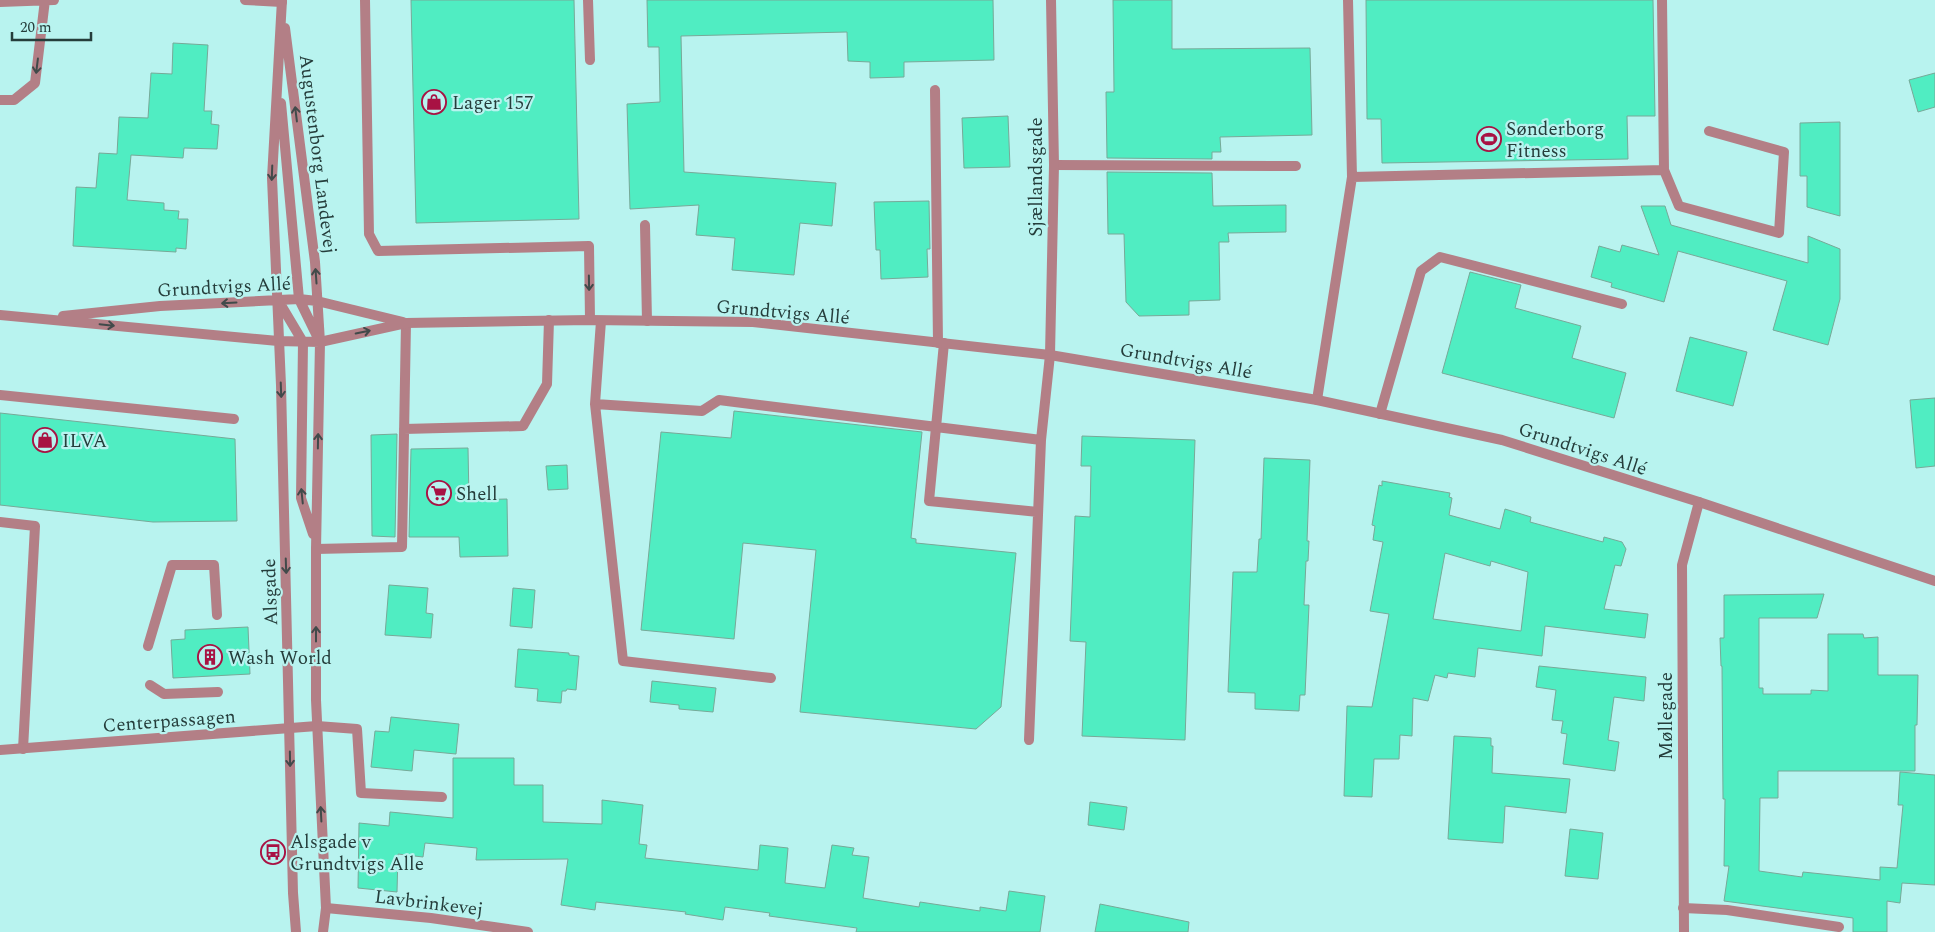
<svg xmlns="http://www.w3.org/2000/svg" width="1935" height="932" font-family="Spectral,serif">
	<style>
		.building { fill: #50edc2; stroke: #77a998; fill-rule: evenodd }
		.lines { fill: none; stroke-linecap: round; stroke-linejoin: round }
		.service { stroke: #b37f86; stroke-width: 10 }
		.minor { stroke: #b37f86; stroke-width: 10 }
		.tertiary { stroke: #b37f86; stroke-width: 10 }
		.oneway { stroke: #414a4a }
		.labels { text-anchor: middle; stroke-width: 4.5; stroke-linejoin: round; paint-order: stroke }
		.poi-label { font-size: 19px; fill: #253d3b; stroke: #b8f3ef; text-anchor: start }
		.street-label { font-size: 19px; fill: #253d3b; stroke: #b8f3ef }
	</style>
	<rect width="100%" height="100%" fill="#b8f3ef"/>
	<!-- building -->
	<path class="building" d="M 411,0 L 574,0 L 579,219 L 416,223 Z
		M 647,0 L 993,0 L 994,60 L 904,62 L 904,77 L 870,78 L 870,62 L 848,61 L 847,32 L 681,36 L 684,172 L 836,183 L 832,226 L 800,223 L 794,275 L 732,270 L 735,238 L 696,235 L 699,205 L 630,209 L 627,104 L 660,102 L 659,47 L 648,47 Z
		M 1113,0 L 1172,0 L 1172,49 L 1310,48 L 1312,135 L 1220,137 L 1221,152 L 1212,152 L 1212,159 L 1107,158 L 1106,92 L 1114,92 Z
		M 1366,0 L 1653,0 L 1655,116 L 1627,116 L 1628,159 L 1382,163 L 1381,119 L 1367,119 Z
		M 173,43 L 208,45 L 204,111 L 212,111 L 211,124 L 219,125 L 217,149 L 184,148 L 183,158 L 131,155 L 127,200 L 164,203 L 164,210 L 179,211 L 178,219 L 188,219 L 186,249 L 176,248 L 176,252 L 73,246 L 76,187 L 96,188 L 99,153 L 117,154 L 119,117 L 148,118 L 151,73 L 172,74 Z
		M 1935,73 L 1935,107 L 1918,112 L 1909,80 Z
		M 1008,116 L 1010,167 L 964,168 L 962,118 Z
		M 1840,122 L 1840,216 L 1807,207 L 1807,176 L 1800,176 L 1800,123 Z
		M 1107,172 L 1212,173 L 1213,206 L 1286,205 L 1286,232 L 1228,233 L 1229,242 L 1219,242 L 1220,300 L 1189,301 L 1189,315 L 1139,316 L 1126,302 L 1124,234 L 1108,234 Z
		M 929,201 L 930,249 L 927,249 L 928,277 L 881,279 L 880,250 L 876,250 L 874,202 Z
		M 1641,206 L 1665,206 L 1671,225 L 1808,263 L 1808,236 L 1840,249 L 1840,299 L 1828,345 L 1773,330 L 1787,281 L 1678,251 L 1664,302 L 1611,287 L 1612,283 L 1591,277 L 1599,246 L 1620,252 L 1622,245 L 1659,255 Z
		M 1470,272 L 1521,285 L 1515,308 L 1581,326 L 1572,358 L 1626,373 L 1614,418 L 1442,373 Z
		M 1690,337 L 1747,352 L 1733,406 L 1676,391 Z
		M 1935,398 L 1935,466 L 1916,468 L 1910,400 Z
		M 734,411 L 922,432 L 911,538 L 916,539 L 916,543 L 1016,553 L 1001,707 L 976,729 L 800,712 L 816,550 L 743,543 L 734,639 L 641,630 L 661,432 L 731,438 Z
		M 0,413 L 235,439 L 237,521 L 153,522 L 0,505 Z
		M 397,434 L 395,537 L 372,536 L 371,435 Z
		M 1082,436 L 1195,440 L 1185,740 L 1082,736 L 1086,642 L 1070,641 L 1075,516 L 1090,517 L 1091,466 L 1081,466 Z
		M 468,448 L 469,500 L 507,499 L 508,556 L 460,557 L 459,537 L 409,537 L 411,449 Z
		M 1264,458 L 1310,460 L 1307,541 L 1309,541 L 1308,561 L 1306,561 L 1304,605 L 1309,605 L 1305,695 L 1300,695 L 1299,711 L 1255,709 L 1255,693 L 1228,692 L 1233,572 L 1257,572 L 1259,539 L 1261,539 Z
		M 567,465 L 568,489 L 548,490 L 546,466 Z
		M 1382,481 L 1450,493 L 1449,497 L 1452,498 L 1449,515 L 1500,529 L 1505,509 L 1531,517 L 1530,522 L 1603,542 L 1604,537 L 1622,542 L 1626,549 L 1621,566 L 1615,565 L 1604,609 L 1648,614 L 1645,638 L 1545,626 L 1542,656 L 1478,648 L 1475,677 L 1448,673 L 1447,678 L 1435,675 L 1428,701 L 1413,698 L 1412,736 L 1400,735 L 1399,759 L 1374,759 L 1372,797 L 1344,796 L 1347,706 L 1372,707 L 1389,614 L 1370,611 L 1383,542 L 1373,540 L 1375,526 L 1372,525 L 1379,485 L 1382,486 ZM 1445,553 L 1490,566 L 1491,561 L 1528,572 L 1521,631 L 1433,619 Z
		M 389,585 L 428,588 L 426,613 L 433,614 L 431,638 L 385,635 Z
		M 513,588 L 535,590 L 532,628 L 510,626 Z
		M 1824,594 L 1817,618 L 1759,618 L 1759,688 L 1763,688 L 1763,694 L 1811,694 L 1811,690 L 1828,691 L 1828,634 L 1863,634 L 1864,638 L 1878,637 L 1878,675 L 1918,675 L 1917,725 L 1915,725 L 1915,771 L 1778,771 L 1778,798 L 1760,798 L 1759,871 L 1802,877 L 1803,872 L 1880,880 L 1880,867 L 1897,868 L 1903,805 L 1898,805 L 1900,772 L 1935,775 L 1935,885 L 1902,883 L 1900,903 L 1887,901 L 1887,932 L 1853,932 L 1853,918 L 1724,901 L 1729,866 L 1724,866 L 1725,799 L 1723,799 L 1722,666 L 1721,666 L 1720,638 L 1724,638 L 1724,595 Z
		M 248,627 L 250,674 L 173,678 L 171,640 L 185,639 L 185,630 Z
		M 518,649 L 569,653 L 569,655 L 579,656 L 576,690 L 567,689 L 566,691 L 562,691 L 561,703 L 537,701 L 538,689 L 515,687 Z
		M 1539,666 L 1646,677 L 1644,701 L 1614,697 L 1608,740 L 1619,742 L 1615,771 L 1563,764 L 1567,734 L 1561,733 L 1563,721 L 1552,720 L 1556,690 L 1536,687 Z
		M 652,681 L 716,688 L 713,712 L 679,709 L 679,705 L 650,702 Z
		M 391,717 L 459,724 L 456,754 L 414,750 L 412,771 L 371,767 L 375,731 L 389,732 Z
		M 1454,736 L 1491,738 L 1491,746 L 1493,746 L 1492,773 L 1570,779 L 1566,813 L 1505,806 L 1503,843 L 1448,839 Z
		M 453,758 L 514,758 L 514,785 L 543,785 L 543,822 L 602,824 L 602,800 L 643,805 L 639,844 L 647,845 L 645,858 L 758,870 L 760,845 L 788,848 L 785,883 L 825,888 L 832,845 L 854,848 L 852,855 L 869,857 L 863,898 L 919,907 L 920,902 L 980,911 L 980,907 L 1006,911 L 1009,891 L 1045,896 L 1040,932 L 856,932 L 857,928 L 769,916 L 770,913 L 725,907 L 723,920 L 685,914 L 686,912 L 596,902 L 595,910 L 561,905 L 568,859 L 476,860 L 477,848 L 425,843 L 423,857 L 398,854 L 397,892 L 358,888 L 359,823 L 389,826 L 390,812 L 453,818 Z
		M 1090,802 L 1127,807 L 1124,830 L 1088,825 Z
		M 1570,829 L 1603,833 L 1598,879 L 1565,876 Z
		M 1100,904 L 1189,922 L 1188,932 L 1095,932 Z"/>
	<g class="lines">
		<!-- service -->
		<path class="service" d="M 245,0 L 282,2
			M 365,0 L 369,234 L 378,251 L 589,246 L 590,320
			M 588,0 L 590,60
			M 0,2 L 54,0
			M 935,90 L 938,343
			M 0,100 L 14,100 L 35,83 L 45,0
			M 1054,165 L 1296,166
			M 1664,170 L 1679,206 L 1779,233 L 1784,152 L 1709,131
			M 1352,177 L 1664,170 L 1662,0
			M 645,225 L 647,321
			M 601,321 L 595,404 L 623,661 L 771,678
			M 944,343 L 929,501 L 1038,512
			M 0,395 L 234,419
			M 1317,400 L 1352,177 L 1348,0
			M 595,404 L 702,411 L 719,400 L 1041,440
			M 1380,414 L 1421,271 L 1440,257 L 1622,304
			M 404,429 L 523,426 L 547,384 L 549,320
			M 0,522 L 35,526 L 23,749
			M 316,549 L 402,547 L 406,323
			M 148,646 L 172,565 L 214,565 L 217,615
			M 150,685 L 164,694 L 218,692
			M 317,726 L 357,729 L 361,793 L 442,797
			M 1029,740 L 1041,440 L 1050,355
			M 1683,908 L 1727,910 L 1839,927"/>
		<!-- minor -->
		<path class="minor" d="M 1050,355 L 1054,165 L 1051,0
			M 0,750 L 317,726
			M 326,908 L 431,918 L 528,932
			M 1684,932 L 1682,565 L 1699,502"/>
		<!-- tertiary -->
		<path class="tertiary" d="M 282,0 L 272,178 L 281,385 L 293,893 L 296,932
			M 285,28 L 315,262 L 320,342 L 316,549 L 316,700 L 326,908 L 323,932
			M 281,103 L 299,299 L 317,336
			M 278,300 L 303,342 L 301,498 L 313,534
			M 0,315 L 278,341 L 320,342 L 406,323 L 590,320 L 753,322 L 1050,355 L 1317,400 L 1502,440 L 1699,502 L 1935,581
			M 63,316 L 160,306 L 299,299 L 317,301 L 403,322"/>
	</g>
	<!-- one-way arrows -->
	<defs><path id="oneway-shaft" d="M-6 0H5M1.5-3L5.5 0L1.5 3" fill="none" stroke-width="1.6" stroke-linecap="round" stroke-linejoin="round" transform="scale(1.25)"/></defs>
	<g class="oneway">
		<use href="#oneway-shaft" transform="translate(37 66) rotate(97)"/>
		<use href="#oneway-shaft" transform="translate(296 114) rotate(-97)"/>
		<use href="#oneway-shaft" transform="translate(272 173) rotate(92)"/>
		<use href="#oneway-shaft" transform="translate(316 276) rotate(-94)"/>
		<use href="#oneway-shaft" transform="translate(589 283) rotate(89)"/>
		<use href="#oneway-shaft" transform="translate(229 303) rotate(177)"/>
		<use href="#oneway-shaft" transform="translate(107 325) rotate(6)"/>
		<use href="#oneway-shaft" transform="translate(363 332) rotate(-12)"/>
		<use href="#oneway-shaft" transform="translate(281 390) rotate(88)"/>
		<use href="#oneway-shaft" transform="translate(318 441) rotate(-89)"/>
		<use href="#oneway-shaft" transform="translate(302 496) rotate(-96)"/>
		<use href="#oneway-shaft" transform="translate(286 566) rotate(88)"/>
		<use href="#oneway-shaft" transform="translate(316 634) rotate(-90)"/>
		<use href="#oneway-shaft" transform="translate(290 759) rotate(89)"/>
		<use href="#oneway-shaft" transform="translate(321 814) rotate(-93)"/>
	</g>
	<!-- icons -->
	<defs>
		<symbol id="shop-ring" viewBox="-11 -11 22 22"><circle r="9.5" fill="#b8f3ef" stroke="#a81243" stroke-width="1.5"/><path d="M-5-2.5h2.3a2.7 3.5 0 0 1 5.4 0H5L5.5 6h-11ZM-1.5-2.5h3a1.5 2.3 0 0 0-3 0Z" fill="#a81243"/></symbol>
		<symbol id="stadium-ring" viewBox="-11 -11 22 22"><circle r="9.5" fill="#b8f3ef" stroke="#a81243" stroke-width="1.5"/><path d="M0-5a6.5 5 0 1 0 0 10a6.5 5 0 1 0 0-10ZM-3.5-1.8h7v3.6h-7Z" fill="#a81243"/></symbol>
		<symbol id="supermarket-ring" viewBox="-11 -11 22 22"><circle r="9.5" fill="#b8f3ef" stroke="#a81243" stroke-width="1.5"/><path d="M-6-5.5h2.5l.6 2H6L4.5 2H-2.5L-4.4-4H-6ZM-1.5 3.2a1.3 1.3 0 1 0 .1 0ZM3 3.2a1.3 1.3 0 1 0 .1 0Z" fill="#a81243"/></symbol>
		<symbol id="building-ring" viewBox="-11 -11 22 22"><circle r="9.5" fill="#b8f3ef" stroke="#a81243" stroke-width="1.5"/><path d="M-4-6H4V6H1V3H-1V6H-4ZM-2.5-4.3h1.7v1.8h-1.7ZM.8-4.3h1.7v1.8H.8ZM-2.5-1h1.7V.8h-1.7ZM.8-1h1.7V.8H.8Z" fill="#a81243"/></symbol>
		<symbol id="bus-ring" viewBox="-11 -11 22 22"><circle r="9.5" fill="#b8f3ef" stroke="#a81243" stroke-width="1.5"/><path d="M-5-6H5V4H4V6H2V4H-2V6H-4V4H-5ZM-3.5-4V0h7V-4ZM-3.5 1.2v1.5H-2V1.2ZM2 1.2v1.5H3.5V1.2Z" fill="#a81243"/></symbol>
	</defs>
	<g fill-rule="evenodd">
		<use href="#shop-ring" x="420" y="88" width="28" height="28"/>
		<use href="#stadium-ring" x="1475" y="125" width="28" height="28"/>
		<use href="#shop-ring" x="31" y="426" width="28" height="28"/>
		<use href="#supermarket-ring" x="425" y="479" width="28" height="28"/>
		<use href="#building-ring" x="196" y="643" width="28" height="28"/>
		<use href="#bus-ring" x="259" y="838" width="28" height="28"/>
	</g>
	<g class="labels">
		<!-- poi labels -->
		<g class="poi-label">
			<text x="452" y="109">Lager 157</text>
			<text x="1506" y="135">Sønderborg<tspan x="1506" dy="22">Fitness</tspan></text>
			<text x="62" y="447">ILVA</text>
			<text x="456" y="500">Shell</text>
			<text x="228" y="664">Wash World</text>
			<text x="290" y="848">Alsgade v<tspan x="290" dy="22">Grundtvigs Alle</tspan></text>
		</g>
		<!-- street labels -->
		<g class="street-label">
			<text transform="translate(319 154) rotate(83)" y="7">Augustenborg Landevej</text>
			<text transform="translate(1035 177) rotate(-90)" y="7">Sjællandsgade</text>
			<text transform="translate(224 286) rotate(-3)" y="7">Grundtvigs Allé</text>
			<text transform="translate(783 311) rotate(5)" y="7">Grundtvigs Allé</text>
			<text transform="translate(1186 360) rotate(10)" y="7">Grundtvigs Allé</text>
			<text transform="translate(1583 448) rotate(18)" y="7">Grundtvigs Allé</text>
			<text transform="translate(269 592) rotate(-92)" y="7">Alsgade</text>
			<text transform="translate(1665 716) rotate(-90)" y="7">Møllegade</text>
			<text transform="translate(169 720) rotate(-4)" y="7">Centerpassagen</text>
			<text transform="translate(429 902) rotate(7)" y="7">Lavbrinkevej</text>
		</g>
	</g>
	<!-- scale -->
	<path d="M12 32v8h79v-8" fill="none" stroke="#253d3b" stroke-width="2.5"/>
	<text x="20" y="32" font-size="15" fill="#253d3b" stroke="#b8f3ef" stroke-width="4" paint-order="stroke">20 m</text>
</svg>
